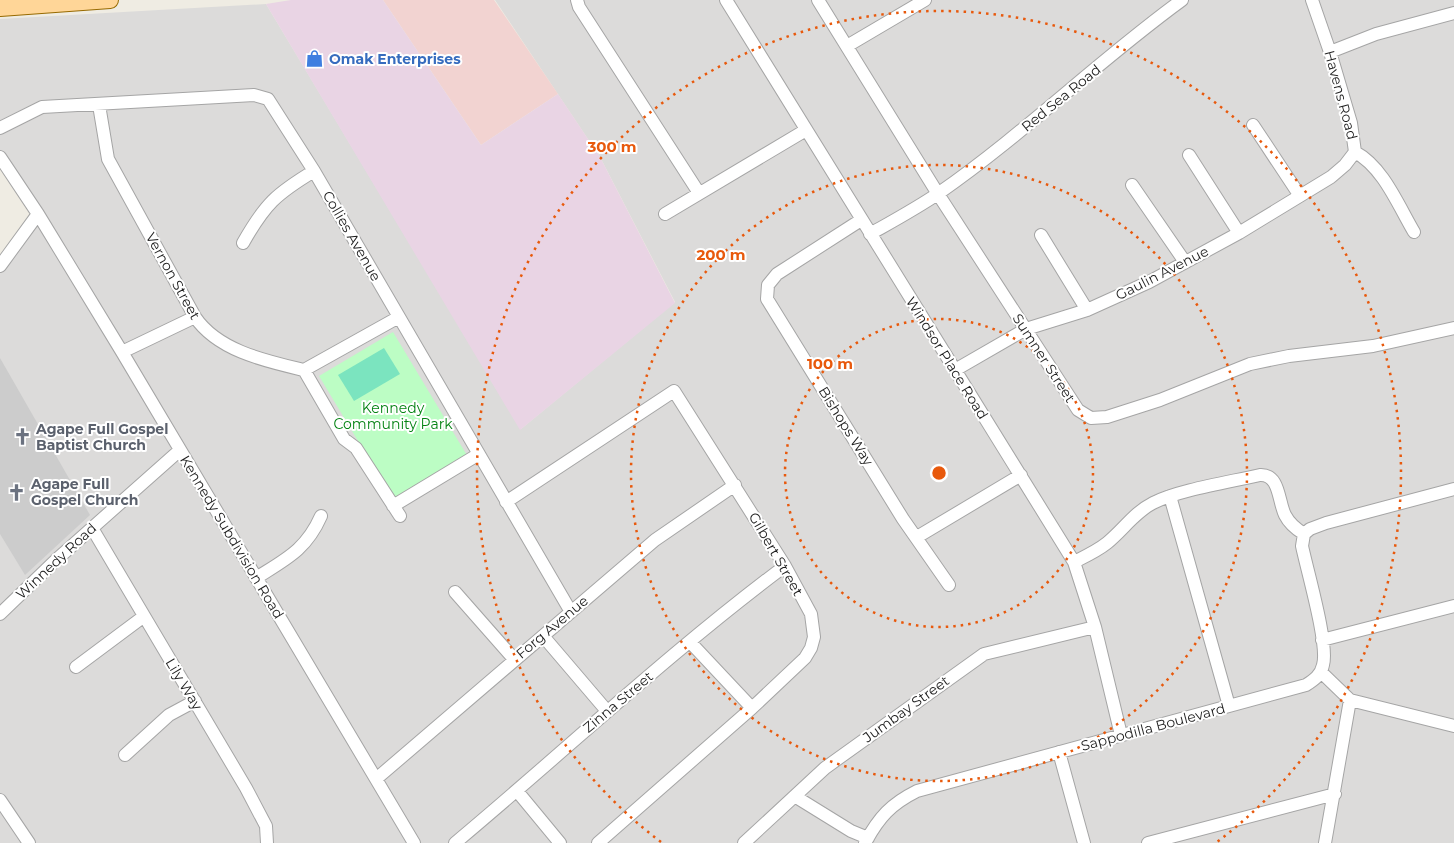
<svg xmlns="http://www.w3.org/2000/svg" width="1454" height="843" font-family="Montserrat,sans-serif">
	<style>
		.residential { fill: #dcdbda }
		.commercial { fill: #f2d3d1 }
		.industrial { fill: #e9d4e4 }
		.religious { fill: #ccc }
		.park { fill: #bcfdc4 }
		.pitch { fill: #7be4bf }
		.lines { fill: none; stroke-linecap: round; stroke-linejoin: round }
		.minor-casing { stroke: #a5a5a5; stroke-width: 14 }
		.major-casing { stroke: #976a00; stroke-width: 18 }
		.minor { stroke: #fff; stroke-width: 12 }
		.major { stroke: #ffd698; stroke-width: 16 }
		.ring { fill: none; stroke: #e8590c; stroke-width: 2.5; stroke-dasharray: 2.5 5 }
		.labels { text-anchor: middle; stroke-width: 4; stroke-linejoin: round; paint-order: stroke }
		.shop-label { font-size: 14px; font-weight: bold; fill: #366cbe; stroke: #fff; text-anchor: start }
		.street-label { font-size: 14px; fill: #1e1e1e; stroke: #fff }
		.park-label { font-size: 14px; fill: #048313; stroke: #fff }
		.worship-label { font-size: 14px; font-weight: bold; fill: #5b616d; stroke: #fff; text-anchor: start }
		.centre { fill: #e8590c; stroke: #fff; stroke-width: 2.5 }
		.ring-label { font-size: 15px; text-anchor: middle; font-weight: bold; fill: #e8590c; stroke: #fff; stroke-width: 4; stroke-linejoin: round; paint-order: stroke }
	</style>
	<rect width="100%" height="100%" fill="#efece3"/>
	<!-- residential -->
	<path class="residential" d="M 495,0 L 1454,0 L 1454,843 L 0,843 L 0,260 L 33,216 L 0,161 L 0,19 L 266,4 L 521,429 L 675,302 L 600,157 Z"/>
	<!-- commercial -->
	<path class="commercial" d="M 383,0 L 494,0 L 558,94 L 481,145 Z"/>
	<!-- industrial -->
	<path class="industrial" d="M 291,0 L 383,0 L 481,145 L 558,94 L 600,157 L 675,303 L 520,430 L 266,4 Z"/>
	<!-- religious -->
	<path class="religious" d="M 0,358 L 90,515 L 25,575 L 0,534 Z"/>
	<!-- park -->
	<path class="park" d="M 393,332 L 468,457 L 394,501 L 319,376 Z"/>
	<!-- pitch -->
	<path class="pitch" d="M 384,348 L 400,374 L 354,401 L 338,375 Z"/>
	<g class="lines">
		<defs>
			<path id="minor" d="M 577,0 L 579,7 L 699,193
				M 726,0 L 1074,562 L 1095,627 L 1121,735
				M 818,0 L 938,194 L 1078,410 L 1091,418 L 1107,417 L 1160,400 L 1250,364 L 1289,356 L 1373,346 L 1454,328
				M 1312,0 L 1330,52 L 1351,123 L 1355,152
				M 847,46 L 925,0
				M 1330,52 L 1376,34 L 1454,13
				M 99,105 L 108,159 L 195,317 C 218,351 266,361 304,370 L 399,317
				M 1253,125 L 1300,196
				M 0,128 L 42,107 L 254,95 L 268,99 L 314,171 L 571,612
				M 1355,152 C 1383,167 1398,205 1414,232
				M 1189,155 L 1239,233
				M 0,157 L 38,214 L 122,352 L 414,843
				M 1132,185 L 1185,262
				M 665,214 L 806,130
				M 861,220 L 777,274 L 768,285 L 767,299 L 903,519 L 949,585
				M 870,234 C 893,221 917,208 939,193 C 1024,134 1098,61 1182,0
				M 1041,235 L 1087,310
				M 243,243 C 265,204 276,194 314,171
				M 0,266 L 38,214
				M 122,352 L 195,317
				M 304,370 L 344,439 L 356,448 L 400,516
				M 955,370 L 1026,329 L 1087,310 L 1149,282 L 1239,233 L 1331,177 L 1345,165 L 1355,152
				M 1170,496 L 1229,706
				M 506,502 L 674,391 L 785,566 L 811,614 L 814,637 L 811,648 L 805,658 L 752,708 L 598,843
				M 393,506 L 479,454
				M 92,528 L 246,788 L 266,826 L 267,843
				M 1304,534 L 1310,529 L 1326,523 L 1454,489
				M 917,537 L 1021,475
				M 1074,562 C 1086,556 1097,551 1107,543 C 1123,530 1135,512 1153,503 C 1178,490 1230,482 1260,475 C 1280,474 1278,501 1285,515 C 1289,523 1296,529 1304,534
				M 256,578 C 286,559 306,550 321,516
				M 455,592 L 514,659
				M 0,614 L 56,560 L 180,450
				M 543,636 L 607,711
				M 1322,640 L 1454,606
				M 690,642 L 752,708
				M 76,667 L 143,617
				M 1321,672 L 1350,700 L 1454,726
				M 1059,752 L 1084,843
				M 125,755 L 169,715 L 195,701
				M 376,779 L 655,540 L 735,485
				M 517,791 L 560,843
				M 796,797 L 851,831 L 868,838
				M 0,800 L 29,843
				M 455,843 C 565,751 670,652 785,566
				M 744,843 L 825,768 L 984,654 L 1095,627
				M 865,843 C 879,817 891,804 917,791 L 1306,685 C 1314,680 1321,675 1323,665 C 1329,645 1307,570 1302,546 L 1304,534
				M 1148,843 L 1335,794
				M 1325,843 L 1350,700"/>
			<path id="major" d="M 0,8 L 110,0"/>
		</defs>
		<!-- minor casing -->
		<use href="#minor" class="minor-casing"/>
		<!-- major casing -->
		<use href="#major" class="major-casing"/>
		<!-- minor -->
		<use href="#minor" class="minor"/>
		<!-- major -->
		<use href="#major" class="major"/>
	</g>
	<!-- distance rings -->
	<g class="ring">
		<circle cx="939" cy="473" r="154"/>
		<circle cx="939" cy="473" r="308"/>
		<path d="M661 842A462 462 0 1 1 1217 842"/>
	</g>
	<!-- icons -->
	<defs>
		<symbol id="shop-bare" viewBox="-9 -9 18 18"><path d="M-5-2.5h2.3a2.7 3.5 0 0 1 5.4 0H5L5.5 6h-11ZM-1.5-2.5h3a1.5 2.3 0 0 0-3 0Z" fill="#3f7fe0" stroke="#fff" stroke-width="2.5" paint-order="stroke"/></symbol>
		<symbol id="church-bare" viewBox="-9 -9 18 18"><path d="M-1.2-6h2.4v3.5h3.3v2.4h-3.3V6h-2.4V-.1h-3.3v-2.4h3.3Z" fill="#6b7280" stroke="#fff" stroke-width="2.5" paint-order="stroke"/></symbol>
	</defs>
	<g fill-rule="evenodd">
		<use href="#shop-bare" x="302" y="46" width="25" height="25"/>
		<use href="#church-bare" x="10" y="424" width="25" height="25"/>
		<use href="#church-bare" x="4" y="480" width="25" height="25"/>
	</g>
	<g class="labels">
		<!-- shop labels -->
		<g class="shop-label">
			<text x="329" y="64">Omak Enterprises</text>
		</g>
		<!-- street labels -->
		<g class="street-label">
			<text transform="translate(1341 95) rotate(75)" y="5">Havens Road</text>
			<text transform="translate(1061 98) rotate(-39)" y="5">Red Sea Road</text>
			<text transform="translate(352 236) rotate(60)" y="5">Collies Avenue</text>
			<text transform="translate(1162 273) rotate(-27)" y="5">Gaulin Avenue</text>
			<text transform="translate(173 276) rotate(61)" y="5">Vernon Street</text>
			<text transform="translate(947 358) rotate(58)" y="5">Windsor Place Road</text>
			<text transform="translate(1044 358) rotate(57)" y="5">Sumner Street</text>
			<text transform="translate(846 426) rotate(58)" y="5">Bishops Way</text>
			<text transform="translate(232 537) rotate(59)" y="5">Kennedy Subdivision Road</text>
			<text transform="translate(776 554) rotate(60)" y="5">Gilbert Street</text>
			<text transform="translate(56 561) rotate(-43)" y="5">Winnedy Road</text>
			<text transform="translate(552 627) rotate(-40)" y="5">Forg Avenue</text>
			<text transform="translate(184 684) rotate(59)" y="5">Lily Way</text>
			<text transform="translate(618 702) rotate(-40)" y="5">Zinna Street</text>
			<text transform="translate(906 709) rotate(-36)" y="5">Jumbay Street</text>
			<text transform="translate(1153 727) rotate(-15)" y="5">Sappodilla Boulevard</text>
		</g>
		<!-- park labels -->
		<g class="park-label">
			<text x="393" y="413">Kennedy<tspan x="393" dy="16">Community Park</tspan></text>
		</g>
		<!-- worship labels -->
		<g class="worship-label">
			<text x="36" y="434">Agape Full Gospel<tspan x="36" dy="16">Baptist Church</tspan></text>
			<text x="31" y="489">Agape Full<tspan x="31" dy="16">Gospel Church</tspan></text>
		</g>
	</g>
	<circle cx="939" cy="473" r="8" class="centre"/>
	<g class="ring-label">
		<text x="612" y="152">300 m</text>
		<text x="721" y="260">200 m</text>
		<text x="830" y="369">100 m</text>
	</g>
</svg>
